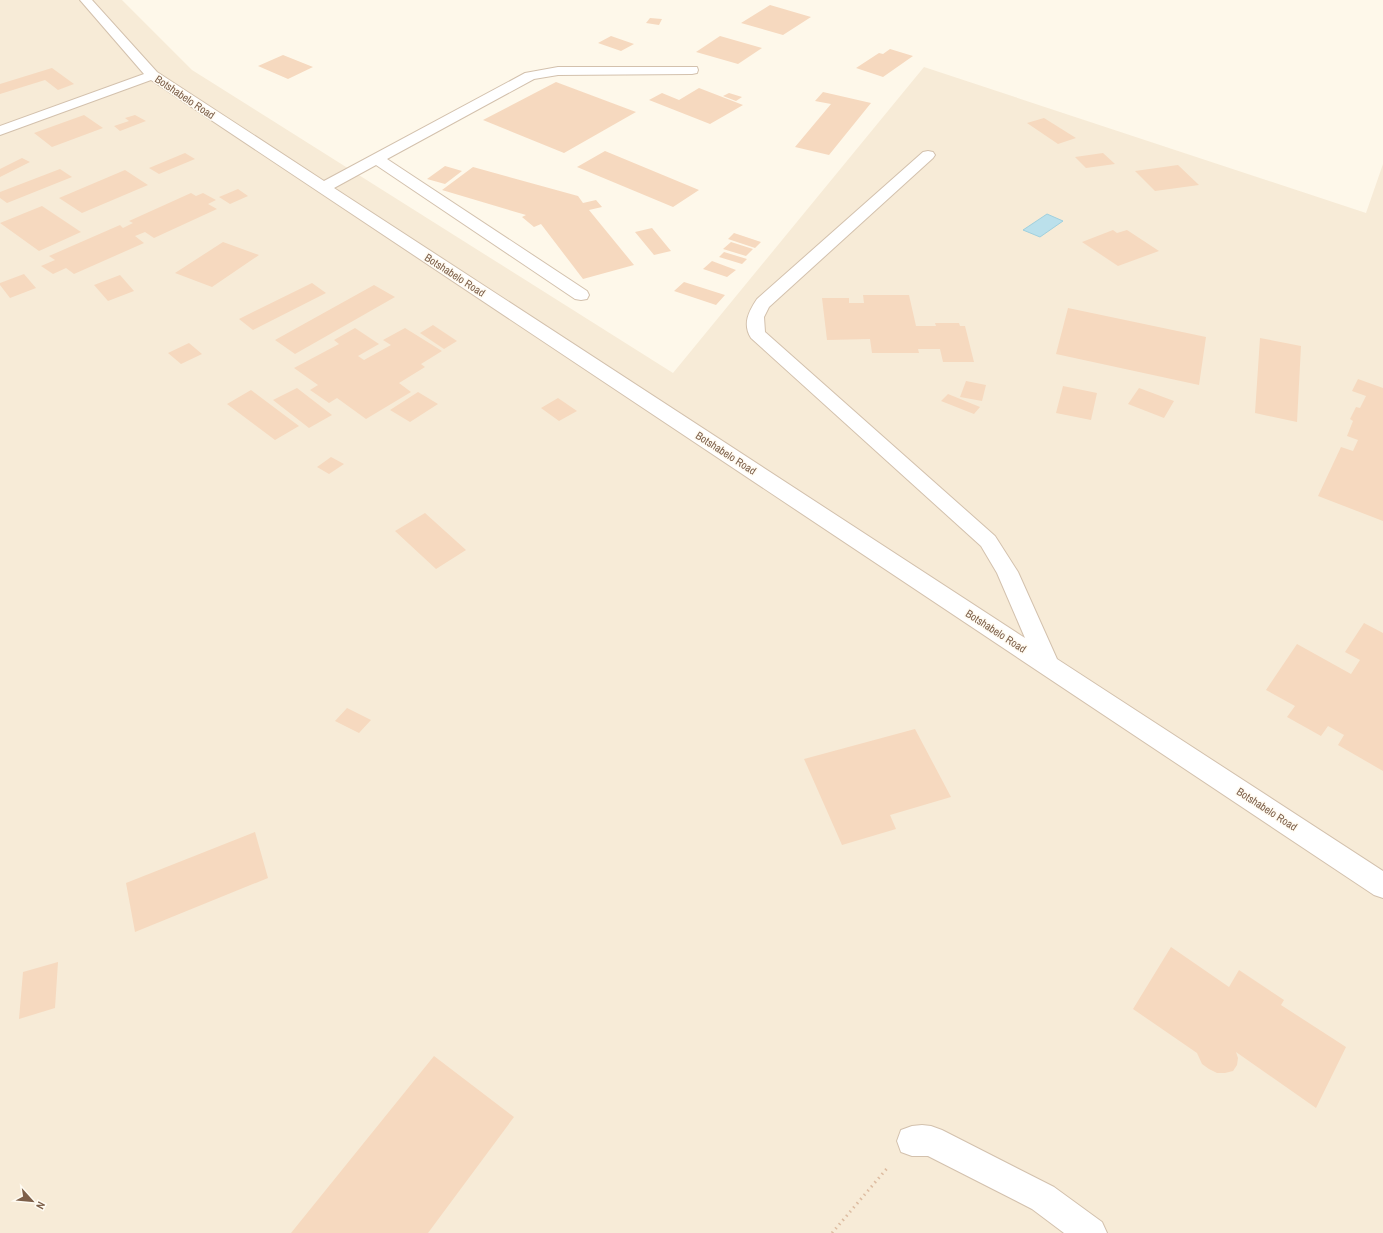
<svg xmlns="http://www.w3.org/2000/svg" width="1383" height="1233" font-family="'Archivo Narrow',sans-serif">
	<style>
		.residential { fill: #f7ebd7 }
		.water { fill: #bbe0eb; stroke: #a0d0de }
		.building { fill: #f6d9bf }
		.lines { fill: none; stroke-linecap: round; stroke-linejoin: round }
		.minor-casing { stroke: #d3c1ad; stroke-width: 2 }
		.path { stroke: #ddbca1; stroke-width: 3; stroke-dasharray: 1.5 4; stroke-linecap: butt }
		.minor { fill: #fff; fill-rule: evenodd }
		.labels { text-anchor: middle; stroke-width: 3; stroke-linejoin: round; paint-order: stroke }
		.street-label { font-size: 11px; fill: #7d5f49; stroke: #fffbf2 }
	</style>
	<rect width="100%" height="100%" fill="#fef8ea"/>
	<!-- residential -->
	<path class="residential" d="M 0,0 L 122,0 L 192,70 L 673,373 L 924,67 L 1366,213 L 1383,164 L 1383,1233 L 0,1233 Z"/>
	<!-- water -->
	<path class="water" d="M 1047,214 L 1063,221 L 1040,237 L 1023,230 Z"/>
	<!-- building -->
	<path class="building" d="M 770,5 L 811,17 L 783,35 L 741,23 Z
		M 650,18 L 662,19 L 659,25 L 646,23 Z
		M 611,36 L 634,44 L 621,51 L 598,43 Z
		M 720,36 L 762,48 L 738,64 L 696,52 Z
		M 890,49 L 913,56 L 883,77 L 856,68 L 879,53 L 883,54 Z
		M 283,55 L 313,67 L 288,79 L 258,66 Z
		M 52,68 L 74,84 L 58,90 L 45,80 L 0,94 L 0,84 Z
		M 556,82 L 636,112 L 564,153 L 483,120 Z
		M 699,88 L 743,105 L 710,124 L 649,100 L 662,93 L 679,100 Z
		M 823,92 L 871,103 L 829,155 L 795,147 L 831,104 L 815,101 Z
		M 729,93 L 742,97 L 736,101 L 723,96 Z
		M 84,115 L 103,128 L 52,147 L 34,133 Z
		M 135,115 L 146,121 L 120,131 L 114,126 L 129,121 L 125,118 Z
		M 1044,118 L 1076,138 L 1058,144 L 1027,123 Z
		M 605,151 L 699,190 L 673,207 L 577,167 Z
		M 185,153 L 195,159 L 159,174 L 149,168 Z
		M 1103,153 L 1115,164 L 1086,168 L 1075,157 Z
		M 22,158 L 30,162 L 0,177 L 0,169 Z
		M 1178,165 L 1199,185 L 1155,191 L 1135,171 Z
		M 445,166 L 462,171 L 445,184 L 427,179 Z
		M 473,167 L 578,196 L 583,203 L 596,200 L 602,207 L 589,210 L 634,265 L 583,279 L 541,224 L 534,227 L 522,217 L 526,215 L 442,190 Z
		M 60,169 L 72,177 L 7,203 L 0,198 L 0,192 Z
		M 125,170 L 148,185 L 82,213 L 59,198 Z
		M 238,189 L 248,196 L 230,204 L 219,197 Z
		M 191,193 L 196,196 L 203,193 L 216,200 L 208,204 L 217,209 L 154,238 L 145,232 L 135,236 L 144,243 L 74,274 L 66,268 L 53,274 L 41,266 L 55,260 L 49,256 L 120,225 L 123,228 L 133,223 L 129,221 Z
		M 42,206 L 81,232 L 39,251 L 0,223 Z
		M 652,228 L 671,251 L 654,255 L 635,232 Z
		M 1113,230 L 1117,233 L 1127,230 L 1159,251 L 1118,266 L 1082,242 Z
		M 734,233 L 761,242 L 755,248 L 728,239 Z
		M 223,242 L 259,255 L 212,287 L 175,273 Z
		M 731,242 L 753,249 L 746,256 L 723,249 Z
		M 724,252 L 747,259 L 742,264 L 719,257 Z
		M 712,261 L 736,270 L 727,277 L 703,269 Z
		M 24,274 L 36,288 L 10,298 L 0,285 L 0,283 Z
		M 120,275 L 134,291 L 108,301 L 94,285 Z
		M 684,282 L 725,295 L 716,305 L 674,291 Z
		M 312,283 L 326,293 L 253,330 L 239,319 Z
		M 374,285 L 395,297 L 295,354 L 275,340 Z
		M 863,295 L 909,295 L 916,326 L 936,326 L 935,323 L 959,323 L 960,326 L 965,326 L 974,362 L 943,362 L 940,349 L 918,349 L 919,353 L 872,353 L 870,339 L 827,340 L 822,298 L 849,298 L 849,303 L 864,303 Z
		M 1068,308 L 1206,337 L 1199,385 L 1056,354 Z
		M 433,325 L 457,341 L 444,349 L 420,333 Z
		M 355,328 L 379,344 L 358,356 L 364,360 L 391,345 L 383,340 L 405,328 L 442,351 L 421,364 L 425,367 L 399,383 L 411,392 L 366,419 L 337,398 L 329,403 L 310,390 L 318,385 L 294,368 L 339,344 L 334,340 Z
		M 1260,338 L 1301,346 L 1297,422 L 1255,413 Z
		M 189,343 L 202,354 L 181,364 L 168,353 Z
		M 1358,379 L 1383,388 L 1383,521 L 1318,496 L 1341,447 L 1353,451 L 1358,440 L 1347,436 L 1353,421 L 1350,419 L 1356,407 L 1360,408 L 1366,396 L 1352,391 Z
		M 966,381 L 986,385 L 982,401 L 960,397 Z
		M 1063,386 L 1097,393 L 1091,420 L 1056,413 Z
		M 297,388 L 332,415 L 309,428 L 273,400 Z
		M 1139,388 L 1174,401 L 1164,418 L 1128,404 Z
		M 251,390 L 299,426 L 275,440 L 227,404 Z
		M 418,392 L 438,404 L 410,422 L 390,410 Z
		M 948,394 L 980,407 L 974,414 L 941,401 Z
		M 558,398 L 577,411 L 559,421 L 541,408 Z
		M 331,457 L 344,464 L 329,474 L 317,467 Z
		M 425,513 L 466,550 L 436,569 L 395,531 Z
		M 1364,623 L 1383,633 L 1383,771 L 1338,745 L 1344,735 L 1328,726 L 1321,736 L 1287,717 L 1295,706 L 1266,690 L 1297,644 L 1351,674 L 1360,660 L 1345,652 Z
		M 347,708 L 371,720 L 359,733 L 335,721 Z
		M 915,729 L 951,797 L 890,815 L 896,829 L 842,845 L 804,759 Z
		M 255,832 L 268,878 L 135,932 L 126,883 Z
		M 1171,947 L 1229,987 L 1239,970 L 1284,1000 L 1281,1005 L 1346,1047 L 1316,1108 L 1236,1052 L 1238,1058 L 1237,1065 L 1233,1071 L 1225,1073 L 1217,1073 L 1209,1069 L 1202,1064 L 1197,1053 L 1133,1009 Z
		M 58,962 L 55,1008 L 19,1019 L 23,972 Z
		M 434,1056 L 514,1117 L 428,1233 L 291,1233 Z"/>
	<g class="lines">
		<defs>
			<path id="minor" d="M 80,0 L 92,0 L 157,72 L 324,181 L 525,73 L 558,67 L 697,67 L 698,70 L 697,73 L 692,74 L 558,75 L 534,79 L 387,159 L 587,291 L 589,295 L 587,299 L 581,300 L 575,299 L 376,165 L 334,188 L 1025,638 L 997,573 L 981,546 L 751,338 C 742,324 749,311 757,299 L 923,152 L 928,151 L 933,152 L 935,155 L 933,158 L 769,307 L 764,317 L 765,332 L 995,536 L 1018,572 L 1057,659 L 1383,871 L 1383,898 L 1374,895 L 151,80 L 0,135 L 0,126 L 144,74 Z
				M 922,1125 L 931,1126 L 942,1130 L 1054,1187 L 1102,1222 L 1107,1233 L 1064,1233 L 1032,1209 L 928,1156 L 912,1156 L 901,1152 L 897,1141 L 901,1130 L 912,1126 Z"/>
		</defs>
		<!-- minor casing -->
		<use href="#minor" class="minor-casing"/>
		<!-- path -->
		<path class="path" d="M 832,1233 L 889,1166"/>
		<!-- minor -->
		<use href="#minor" class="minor"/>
	</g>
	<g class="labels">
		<!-- street labels -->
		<g class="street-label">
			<text transform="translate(185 97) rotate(34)" y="4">Botshabelo Road</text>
			<text transform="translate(455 275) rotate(33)" y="4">Botshabelo Road</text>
			<text transform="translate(726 453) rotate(33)" y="4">Botshabelo Road</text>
			<text transform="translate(996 631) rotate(33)" y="4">Botshabelo Road</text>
			<text transform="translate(1267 809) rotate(33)" y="4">Botshabelo Road</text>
		</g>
	</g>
	<!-- north arrow -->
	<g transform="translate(32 1201) rotate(117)" stroke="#fffbf2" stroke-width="3" paint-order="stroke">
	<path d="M0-3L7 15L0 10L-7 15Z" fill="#7d5f49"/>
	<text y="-6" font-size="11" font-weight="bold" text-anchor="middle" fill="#7d5f49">N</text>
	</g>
</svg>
